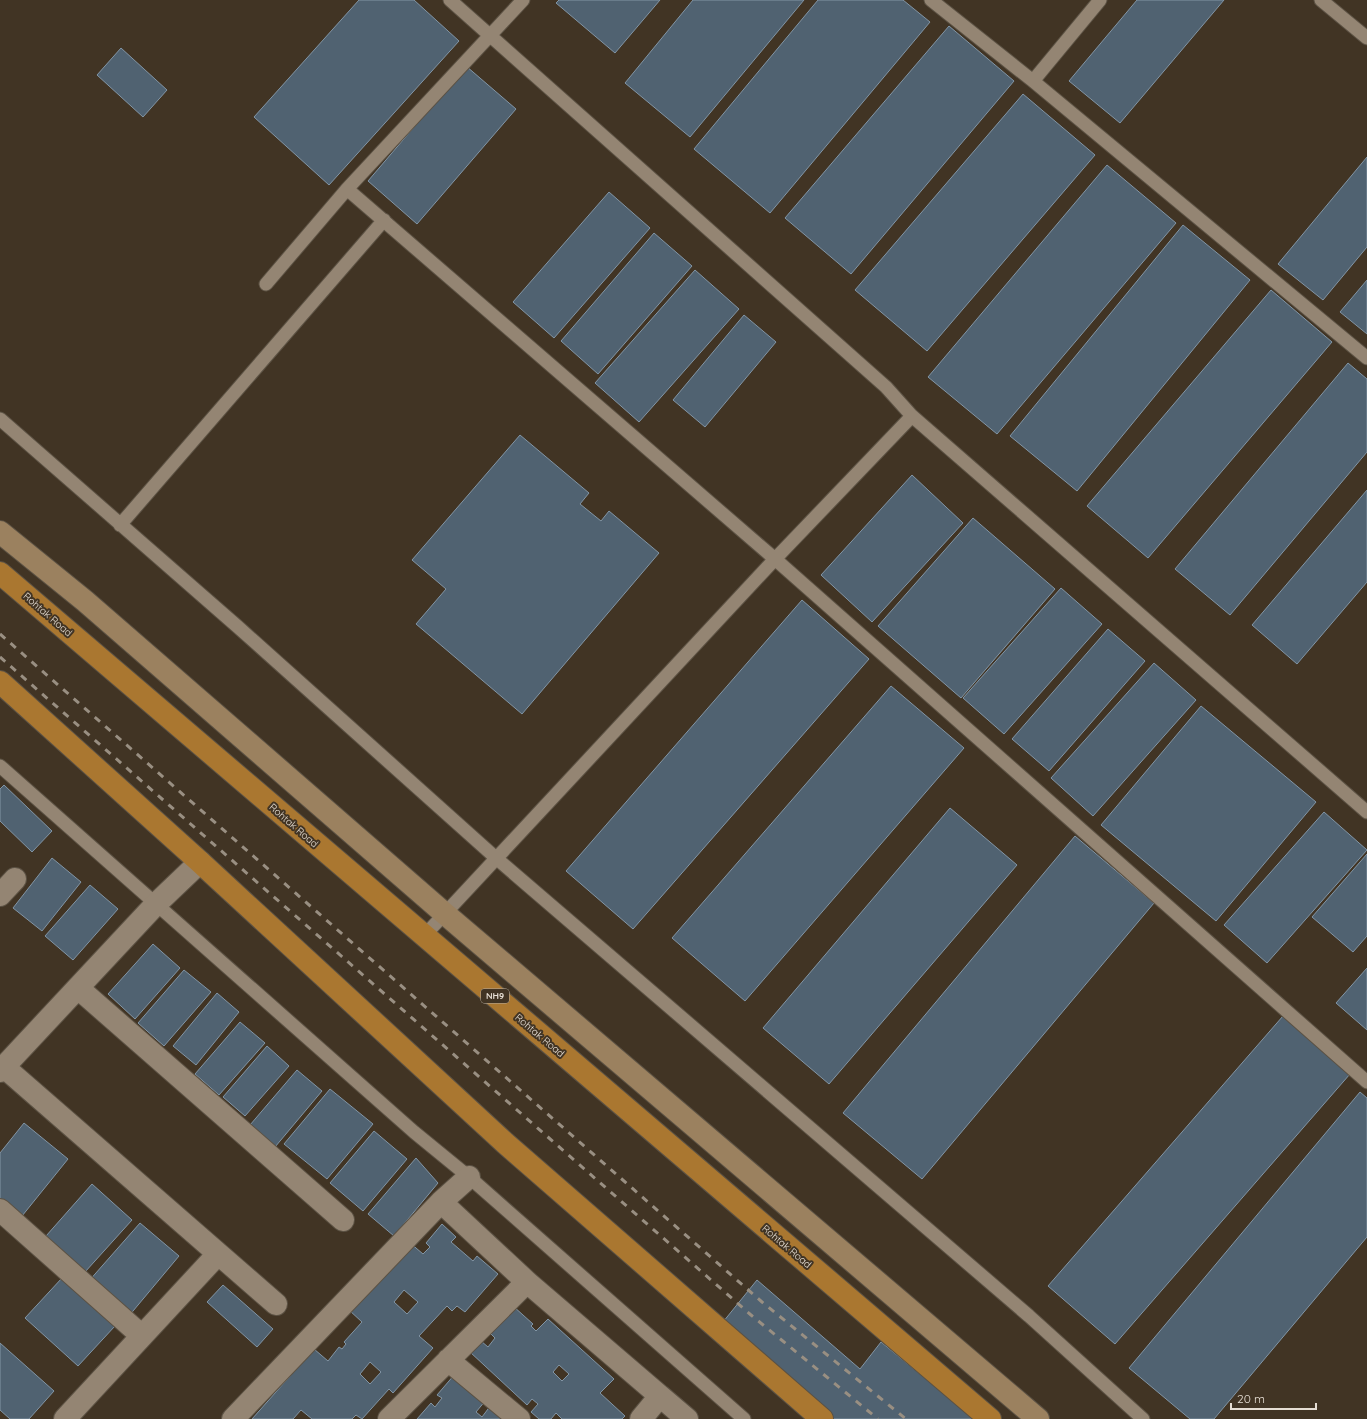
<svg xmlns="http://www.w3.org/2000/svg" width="1367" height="1419" font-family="Quicksand,sans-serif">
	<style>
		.building { fill: #506271; stroke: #8295a5; fill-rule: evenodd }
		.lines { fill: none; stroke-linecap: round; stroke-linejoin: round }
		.lane-casing { stroke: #5c5244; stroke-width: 15 }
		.street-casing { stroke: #5c5244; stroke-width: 24 }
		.secondary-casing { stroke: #5c5244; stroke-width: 24 }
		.highway-casing { stroke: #5c5244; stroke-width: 24 }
		.lane { stroke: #948573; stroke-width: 13 }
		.street { stroke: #948573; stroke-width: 22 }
		.secondary { stroke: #9b815f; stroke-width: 22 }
		.highway { stroke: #aa7730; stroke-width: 22 }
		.rail { stroke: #998f82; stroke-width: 3; stroke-dasharray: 7 7; stroke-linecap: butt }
		.labels { text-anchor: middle; stroke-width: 4; stroke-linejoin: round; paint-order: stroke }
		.shield { fill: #413424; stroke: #b4ab9f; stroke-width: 1 }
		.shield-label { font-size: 9px; font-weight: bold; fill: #e6ded4 }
		.street-label { font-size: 10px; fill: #e6ded4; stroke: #413424 }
	</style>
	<rect width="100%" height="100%" fill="#413424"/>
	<!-- building -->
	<path class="building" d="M 359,0 L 414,0 L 459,41 L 329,185 L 254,117 Z
		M 559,0 L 660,0 L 615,53 L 556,3 Z
		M 693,0 L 804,0 L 690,137 L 625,83 Z
		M 818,0 L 903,0 L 930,22 L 770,213 L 694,149 Z
		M 1137,0 L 1224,0 L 1120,123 L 1069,81 Z
		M 949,26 L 1014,81 L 851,274 L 785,218 Z
		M 121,48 L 167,90 L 143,117 L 97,75 Z
		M 466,66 L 516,109 L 417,224 L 368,181 Z
		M 1023,94 L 1095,155 L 927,351 L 855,290 Z
		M 1367,157 L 1367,247 L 1323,300 L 1278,264 Z
		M 1107,165 L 1176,223 L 997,434 L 928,377 Z
		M 609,192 L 650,228 L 554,338 L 513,302 Z
		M 1183,225 L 1250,280 L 1077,491 L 1010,436 Z
		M 654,233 L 692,266 L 598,374 L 561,341 Z
		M 695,270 L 739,309 L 639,422 L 595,383 Z
		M 1367,280 L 1367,334 L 1340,312 Z
		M 1271,290 L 1332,342 L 1148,558 L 1087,506 Z
		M 744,315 L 776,342 L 705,427 L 673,400 Z
		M 1348,363 L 1367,379 L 1367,452 L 1230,615 L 1175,569 Z
		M 520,435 L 589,493 L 580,504 L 601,521 L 609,511 L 659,553 L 522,714 L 416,624 L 446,589 L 412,560 Z
		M 912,475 L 963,523 L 872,622 L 821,575 Z
		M 1367,490 L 1367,582 L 1297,664 L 1252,625 Z
		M 973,518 L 1055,589 L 961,698 L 878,626 Z
		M 1061,588 L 1102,624 L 1004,734 L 963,698 Z
		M 802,600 L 869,659 L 633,929 L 566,871 Z
		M 1108,629 L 1145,661 L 1049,771 L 1012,739 Z
		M 1154,663 L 1196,700 L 1093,816 L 1051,778 Z
		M 891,686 L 964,748 L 745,1001 L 672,938 Z
		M 1201,706 L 1316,802 L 1216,921 L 1101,825 Z
		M 4,785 L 52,831 L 32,852 L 0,821 L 0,789 Z
		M 950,808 L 1017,865 L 829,1084 L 763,1028 Z
		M 1324,812 L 1367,850 L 1267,963 L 1224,925 Z
		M 1075,836 L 1154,903 L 922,1179 L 843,1113 Z
		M 1367,854 L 1367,936 L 1353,952 L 1312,917 Z
		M 52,858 L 81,882 L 42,931 L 13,908 Z
		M 90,885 L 118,909 L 73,960 L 45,936 Z
		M 153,944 L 180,968 L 135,1019 L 108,994 Z
		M 1367,968 L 1367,1030 L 1336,1003 Z
		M 184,970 L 211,992 L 164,1046 L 138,1023 Z
		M 217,993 L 239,1012 L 196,1065 L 173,1046 Z
		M 1283,1016 L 1350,1074 L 1115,1344 L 1048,1286 Z
		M 240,1022 L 265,1043 L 219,1095 L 195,1074 Z
		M 267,1046 L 289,1066 L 245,1116 L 223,1097 Z
		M 297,1070 L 322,1091 L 275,1147 L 250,1125 Z
		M 330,1089 L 373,1124 L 327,1179 L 284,1144 Z
		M 1360,1092 L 1367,1098 L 1367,1237 L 1214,1419 L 1190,1419 L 1129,1368 Z
		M 24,1123 L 68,1159 L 22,1216 L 0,1199 L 0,1153 Z
		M 374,1131 L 407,1159 L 363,1211 L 330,1183 Z
		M 416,1158 L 438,1183 L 394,1236 L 368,1214 Z
		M 92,1184 L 132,1220 L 85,1272 L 46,1236 Z
		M 140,1223 L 179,1256 L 128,1317 L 88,1282 Z
		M 442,1224 L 456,1237 L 451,1242 L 473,1261 L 477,1256 L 498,1274 L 465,1312 L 457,1306 L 452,1311 L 447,1306 L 419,1336 L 433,1348 L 393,1393 L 389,1389 L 362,1419 L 356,1415 L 352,1419 L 312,1419 L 301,1410 L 293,1419 L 252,1419 L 314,1349 L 328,1361 L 339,1347 L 342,1349 L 346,1344 L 344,1342 L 362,1322 L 349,1310 L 409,1242 L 423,1254 L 430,1247 L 426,1243 ZM 404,1290 L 418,1302 L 407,1314 L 394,1302 ZM 370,1362 L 381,1372 L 370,1384 L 360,1374 Z
		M 62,1278 L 115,1326 L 78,1366 L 25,1318 Z
		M 757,1280 L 860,1369 L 881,1342 L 975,1419 L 822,1419 L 723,1322 Z
		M 223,1285 L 273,1329 L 257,1347 L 207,1302 Z
		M 513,1306 L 533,1324 L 531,1326 L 536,1331 L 548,1319 L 614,1379 L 600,1393 L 625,1416 L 622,1419 L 562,1419 L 556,1413 L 551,1419 L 539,1419 L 531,1412 L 538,1404 L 532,1399 L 527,1405 L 470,1352 L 481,1341 L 488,1347 L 495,1338 L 489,1332 ZM 559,1365 L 569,1374 L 562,1381 L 553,1372 Z
		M 0,1343 L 54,1391 L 29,1419 L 10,1419 L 0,1410 Z
		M 455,1374 L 486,1400 L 476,1412 L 482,1417 L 491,1405 L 508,1419 L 417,1419 L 431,1403 L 435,1407 L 442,1398 L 437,1395 Z"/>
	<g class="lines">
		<defs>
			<path id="lane" d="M 450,0 L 886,387 L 912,416 L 1367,812
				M 931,0 L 1033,81 L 1367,358
				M 1321,0 L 1367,38
				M 1033,81 L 1100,0
				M 347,189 L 775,559 L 1367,1082
				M 266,284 L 347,189 L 523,0
				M 0,419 L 238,627 L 496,858 L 1029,1316 L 1143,1419
				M 120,525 L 384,220
				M 0,766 L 414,1132 L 469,1177 L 744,1419
				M 424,936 L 775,559 L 912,416"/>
			<path id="street" d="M 0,895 L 15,879
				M 78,988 L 343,1220
				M 4,1067 L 276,1304
				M 0,1071 L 156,904 L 200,862
				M 441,1202 L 527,1282 L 660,1396 L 641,1419
				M 0,1210 L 142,1336
				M 448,1360 L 519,1419
				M 660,1396 L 687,1419
				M 65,1419 L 218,1254
				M 233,1419 L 441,1202 L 469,1177
				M 389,1419 L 527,1282"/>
			<path id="secondary" d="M 0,532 L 85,601 L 444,913 L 1038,1419"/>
			<path id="highway" d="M 0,573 L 990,1419
				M 0,682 L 200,862 L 505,1143 L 822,1419"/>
		</defs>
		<!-- lane casing -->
		<use href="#lane" class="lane-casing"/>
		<!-- street casing -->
		<use href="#street" class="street-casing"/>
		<!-- secondary casing -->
		<use href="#secondary" class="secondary-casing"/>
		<!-- highway casing -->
		<use href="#highway" class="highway-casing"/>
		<!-- lane -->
		<use href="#lane" class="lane"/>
		<!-- street -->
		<use href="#street" class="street"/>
		<!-- secondary -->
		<use href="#secondary" class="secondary"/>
		<!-- highway -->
		<use href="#highway" class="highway"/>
		<!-- rail -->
		<path class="rail" d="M 0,634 L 762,1302 L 906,1419
			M 0,657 L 751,1315 L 878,1419"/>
	</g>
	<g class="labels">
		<!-- shield labels -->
		<rect class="shield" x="481" y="989" width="28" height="14" rx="3"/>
		<g class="shield-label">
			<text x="495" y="999">NH9</text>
		</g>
		<!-- street labels -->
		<g class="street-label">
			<text transform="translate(48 614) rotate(41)" y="4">Rohtak Road</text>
			<text transform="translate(294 825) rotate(41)" y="4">Rohtak Road</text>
			<text transform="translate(540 1035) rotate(40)" y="4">Rohtak Road</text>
			<text transform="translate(787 1246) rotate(40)" y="4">Rohtak Road</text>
		</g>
	</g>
	<!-- scale -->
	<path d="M1231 1403v6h85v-6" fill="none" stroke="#e6ded4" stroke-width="2"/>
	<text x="1237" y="1403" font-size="12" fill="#e6ded4" stroke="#413424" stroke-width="3" paint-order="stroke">20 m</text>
</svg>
